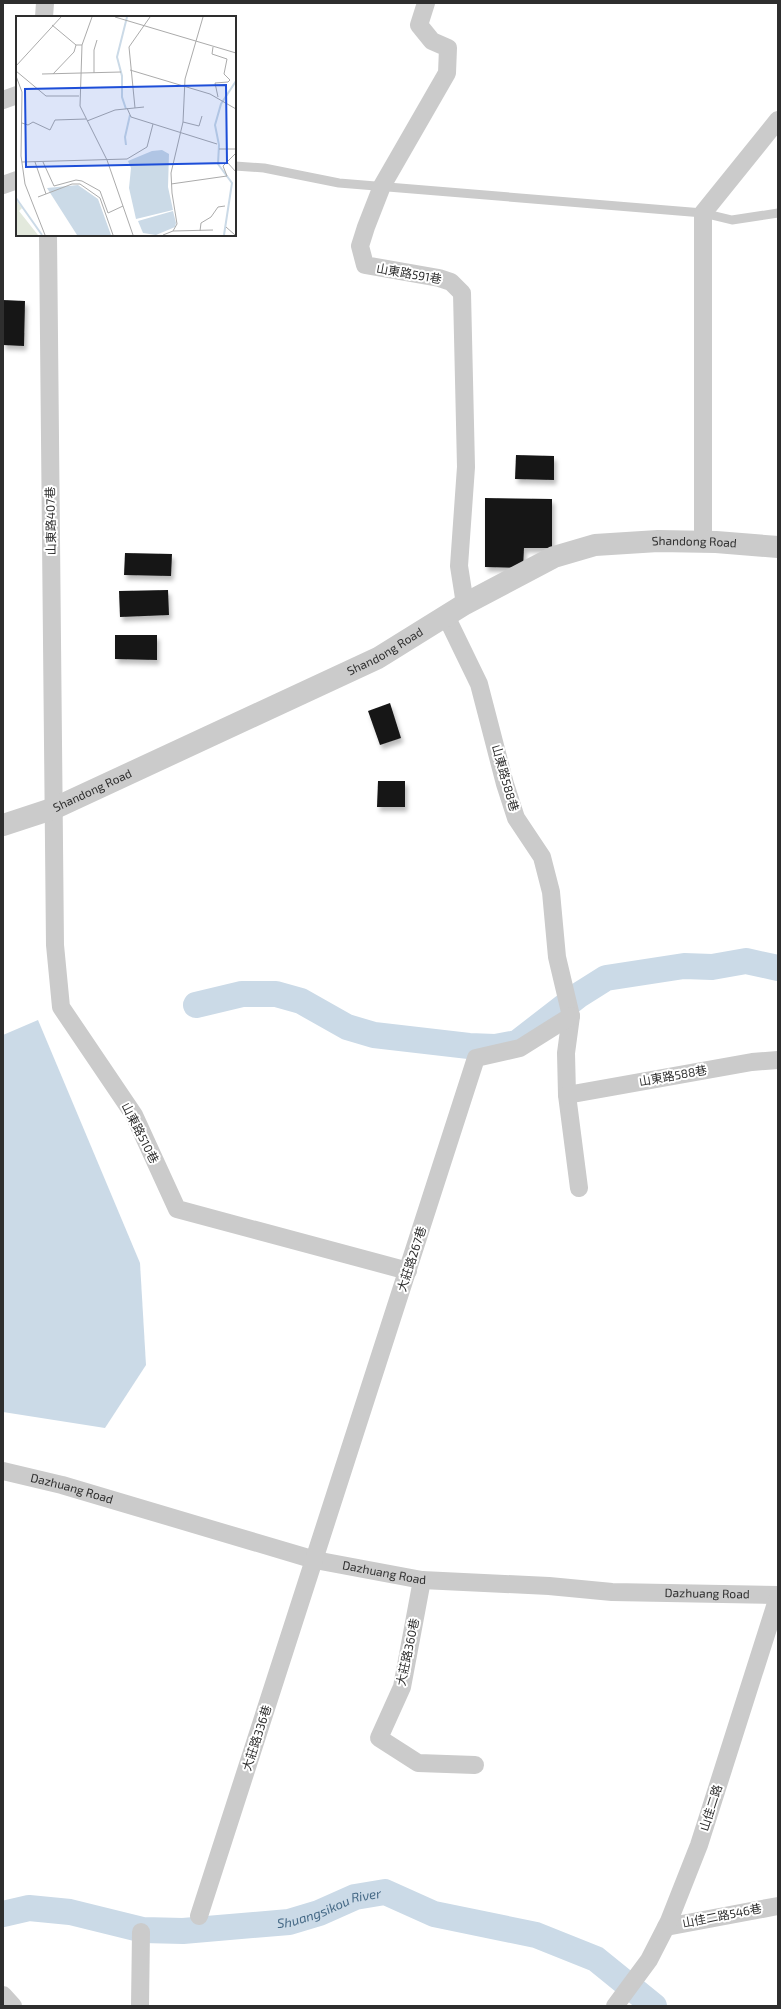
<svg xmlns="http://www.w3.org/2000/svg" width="781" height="2009" font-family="'Exo 2','Noto Sans TC',sans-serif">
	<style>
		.water { fill: #cbdae7 }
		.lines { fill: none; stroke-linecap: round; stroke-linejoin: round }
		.river { stroke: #cbdae7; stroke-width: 26 }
		.building { fill: #151515; filter: url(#shadow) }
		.service { stroke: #cbcbcb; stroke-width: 9 }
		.minor { stroke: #cbcbcb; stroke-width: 18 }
		.tertiary { stroke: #cbcbcb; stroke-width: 22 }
		.labels { text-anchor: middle; stroke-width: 4; stroke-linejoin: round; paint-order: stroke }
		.street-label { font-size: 12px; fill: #2e2e2e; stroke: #fff }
		.water-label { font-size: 13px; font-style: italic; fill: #456986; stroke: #fff }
		.inset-river { fill: none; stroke: #cbdae7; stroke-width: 2 }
		.inset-road { fill: none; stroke: #ababab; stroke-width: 1 }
		.view { fill: #1d4ed8; fill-opacity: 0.15; stroke: #1d4ed8; stroke-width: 2 }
		.inset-edge { fill: none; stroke: #2e2e2e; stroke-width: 2 }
	</style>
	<defs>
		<filter id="shadow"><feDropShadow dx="2.5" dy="4.5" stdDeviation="2" flood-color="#0004"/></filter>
	</defs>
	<rect width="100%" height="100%" fill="#fff"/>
	<!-- water -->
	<path class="water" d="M 38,1020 L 140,1263 L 146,1365 L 105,1428 L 3,1412 L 3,1035 Z"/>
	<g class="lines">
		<!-- river -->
		<g class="river">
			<path d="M 196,1005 L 242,994 L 276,994 L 301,1001 L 347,1027 L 374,1035 L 469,1046 L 495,1047 L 517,1043 L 579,995 L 606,978 L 684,966 L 712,967 L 746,961 L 778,968"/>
			<path id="s1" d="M 3,1914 L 29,1908 L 70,1912 L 143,1930 L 183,1931 L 289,1922 L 319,1913 L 355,1897 L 385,1892 L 434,1914 L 536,1935 L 596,1959 L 654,2006"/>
		</g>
	</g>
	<!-- building -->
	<path class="building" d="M 3,300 L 25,301 L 24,346 L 3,345 Z
		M 516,455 L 554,456 L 554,480 L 515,479 Z
		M 485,498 L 552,499 L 552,548 L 524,548 L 523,568 L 485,567 Z
		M 125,553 L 172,554 L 171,576 L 124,575 Z
		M 168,590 L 169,615 L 120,617 L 119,591 Z
		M 115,635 L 157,635 L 157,660 L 115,659 Z
		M 390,703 L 401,738 L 380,745 L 368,711 Z
		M 378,781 L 405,781 L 405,807 L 377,807 Z"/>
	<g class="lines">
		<!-- service -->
		<path class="service" d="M 235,166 L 264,168 L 339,183 L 703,213 L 732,220 L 778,213"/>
		<!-- minor -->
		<g class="minor">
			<path d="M 426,3 L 419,25 L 432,41 L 448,48 L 447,73 L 382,186 L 366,227 L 360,246 L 365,265 L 439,278 L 451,282 L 462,293 L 466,467 L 459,566 L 465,604"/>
			<path d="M 44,17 L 45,3"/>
			<path d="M 3,100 L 17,95"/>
			<path d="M 3,185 L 17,180"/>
			<path d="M 48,235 L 55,945 L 61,1007 L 134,1115 L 177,1209 L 408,1271"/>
			<path d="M 703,542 L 703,213 L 778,120"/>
			<path d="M 446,616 L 479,684 L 505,784 L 516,818 L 542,857 L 551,892 L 557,957 L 571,1016 L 566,1053 L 567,1095 L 579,1188"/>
			<path d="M 567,1095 L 752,1062 L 778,1060"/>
			<path id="s2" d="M 3,1471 L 62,1485 L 315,1560 L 422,1580 L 549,1586 L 612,1592 L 778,1595"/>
			<path d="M 422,1580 L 402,1687 L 379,1738 L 418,1763 L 475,1765"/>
			<path d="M 199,1916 L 476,1058 L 520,1048 L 571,1016"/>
			<path d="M 666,1927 L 778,1906"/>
			<path d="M 3,1995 L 13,2006"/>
			<path d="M 140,2006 L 141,1932"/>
			<path d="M 615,2006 L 649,1960 L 669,1921 L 699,1845 L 778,1597"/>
		</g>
		<!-- tertiary -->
		<path class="tertiary" id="s3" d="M 3,825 L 55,808 L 378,658 L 465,604 L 554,557 L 595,545 L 658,541 L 716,542 L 778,547"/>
	</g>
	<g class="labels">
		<!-- street labels -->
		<g class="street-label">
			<text transform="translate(409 274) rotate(10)" y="4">山東路591巷</text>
			<text transform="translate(51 521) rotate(-91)" y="4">山東路407巷</text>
			<text dy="4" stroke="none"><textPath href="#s3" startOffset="756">Shandong Road</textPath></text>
			<text dy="4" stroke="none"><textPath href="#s3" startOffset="420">Shandong Road</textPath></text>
			<text transform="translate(505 778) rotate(74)" y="4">山東路588巷</text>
			<text dy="4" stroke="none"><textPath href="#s3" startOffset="96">Shandong Road</textPath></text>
			<text transform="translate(673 1076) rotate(-10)" y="4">山東路588巷</text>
			<text transform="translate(140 1133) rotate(63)" y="4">山東路510巷</text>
			<text transform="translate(412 1259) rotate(-72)" y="4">大莊路267巷</text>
			<text dy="4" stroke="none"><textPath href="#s2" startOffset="71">Dazhuang Road</textPath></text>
			<text dy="4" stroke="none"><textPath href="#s2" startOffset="395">Dazhuang Road</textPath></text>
			<text dy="4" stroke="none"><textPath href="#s2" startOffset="719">Dazhuang Road</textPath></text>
			<text transform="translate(408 1652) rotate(-78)" y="4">大莊路360巷</text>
			<text transform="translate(257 1738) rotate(-72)" y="4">大莊路336巷</text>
			<text transform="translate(711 1808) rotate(-72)" y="4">山佳二路</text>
			<text transform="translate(722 1916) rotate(-11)" y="4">山佳二路546巷</text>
		</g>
		<!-- water labels -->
		<g class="water-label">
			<text dy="5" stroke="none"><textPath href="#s1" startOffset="332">Shuangsikou River</textPath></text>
		</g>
	</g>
	<!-- overview -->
	<g transform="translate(16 16)">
		<rect width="220" height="220" fill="#fff"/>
		<path d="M 0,184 L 6,192 L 3,195 L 22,219 L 0,219 Z" fill="#e3e9dd"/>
		<path d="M 146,134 L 153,138 L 152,171 L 157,194 L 120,203 L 113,172 L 115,152 L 112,145 L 136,135 ZM 62,169 L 82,183 L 95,219 L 61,219 L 31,172 ZM 157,195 L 160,207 L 159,211 L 140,219 L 127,217 L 122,205 Z" fill="#cbdae7"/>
		<path class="inset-river" d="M 110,93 L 106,81 L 106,60 L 101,41 L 111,1M 110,129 L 109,121 L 114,99M 0,182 L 26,219M 208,219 L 216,167 L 202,148 L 203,129 L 199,109 L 205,88 L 220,65"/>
		<path class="inset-road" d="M 76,1 L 66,29 L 64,90 L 91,144 L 117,219M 99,1 L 220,37M 36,9 L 60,29 L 66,29M 197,31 L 196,38 L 211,43 L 208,58 L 214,64 L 212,66 L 199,67 L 202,81M 0,50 L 45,1M 114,54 L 194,78 L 220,93M 0,55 L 30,80 L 63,80M 78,57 L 78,34 L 81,24M 26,58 L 105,56M 37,58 L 58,36 L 60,29M 0,60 L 6,76 L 5,140 L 9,168 L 29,219M 111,92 L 115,101 L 201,128M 119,92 L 113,31 L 134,1M 71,105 L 99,94 L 128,91M 167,106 L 183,110 L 186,100M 6,107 L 12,109 L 17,106 L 34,114 L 39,104 L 70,103M 203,133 L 220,133M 6,146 L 111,143 L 131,131 L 137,108M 19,146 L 30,178M 27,146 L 38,170 L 60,164 L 66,165 L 84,175 L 92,197 L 107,190M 211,146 L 220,156M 155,168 L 211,160 L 207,150 L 220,137M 22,181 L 56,168 L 64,168 L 84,182 L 97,219M 210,211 L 219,219M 157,215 L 197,214M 184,215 L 185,207 L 195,201 L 202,191 L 209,190M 147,219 L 157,215 L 161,208 L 156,177 L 155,157 L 167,106 L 169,63 L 187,1"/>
		<path class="view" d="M 210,69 L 211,147 L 10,151 L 9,73 Z"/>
		<rect width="220" height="220" class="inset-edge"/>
	</g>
	<!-- border -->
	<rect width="781" height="2009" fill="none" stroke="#2e2e2e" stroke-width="8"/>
</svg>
